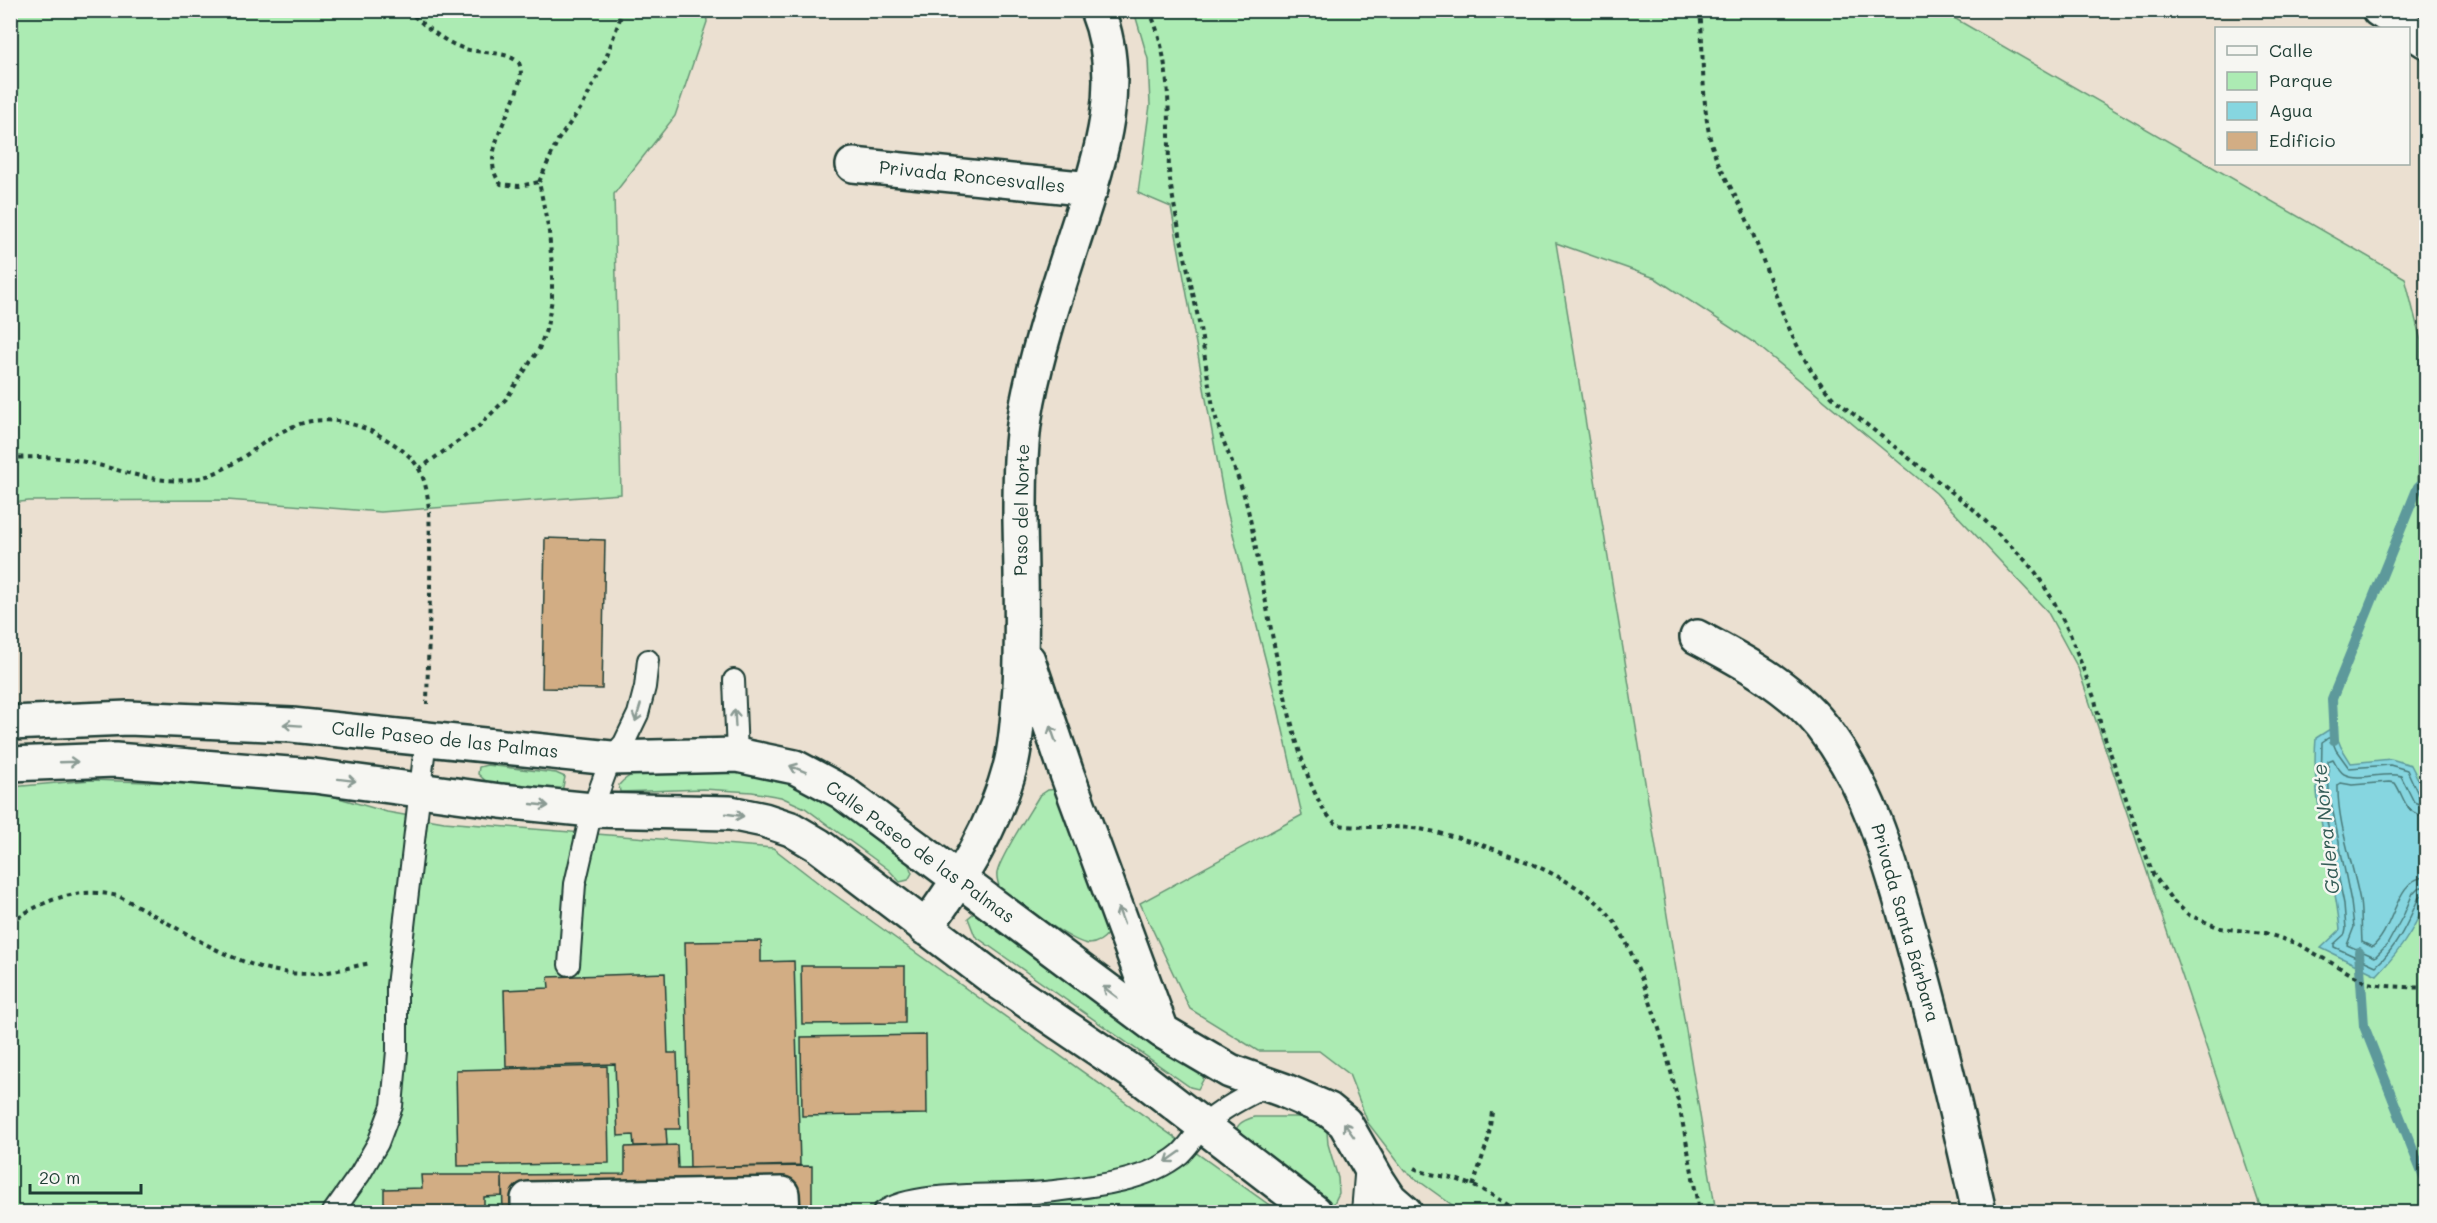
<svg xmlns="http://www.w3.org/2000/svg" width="2437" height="1223" font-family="Mali,sans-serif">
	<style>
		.green { fill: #acebb3; stroke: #669474; stroke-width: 1.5 }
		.water { fill: #86d6e0; stroke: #5d999b; stroke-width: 1.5 }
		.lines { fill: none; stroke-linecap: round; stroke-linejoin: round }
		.shore { stroke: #487a79; stroke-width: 1.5 }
		.stream { stroke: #5d999b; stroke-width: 10 }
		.building { fill: #d2ad84; stroke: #1f3d34; stroke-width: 1.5 }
		.lane-casing { stroke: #1f3d34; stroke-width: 24 }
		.street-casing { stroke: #1f3d34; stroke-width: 38 }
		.path { stroke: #1f3d34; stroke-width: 4; stroke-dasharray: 4.5 4.5; stroke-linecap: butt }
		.lane { stroke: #f6f6f2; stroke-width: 20 }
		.street { stroke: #f6f6f2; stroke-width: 33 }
		.oneway { stroke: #8a9a93 }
		.labels { text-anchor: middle; stroke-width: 5; stroke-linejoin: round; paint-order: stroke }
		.street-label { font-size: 18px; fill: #1f3d34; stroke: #f6f6f2 }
		.water-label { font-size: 20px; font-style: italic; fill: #345c56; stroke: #f6f6f2 }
	</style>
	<rect width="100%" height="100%" fill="#ebe0d1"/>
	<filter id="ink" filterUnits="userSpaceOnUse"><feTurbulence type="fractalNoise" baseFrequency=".0167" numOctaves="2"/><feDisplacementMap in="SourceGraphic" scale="12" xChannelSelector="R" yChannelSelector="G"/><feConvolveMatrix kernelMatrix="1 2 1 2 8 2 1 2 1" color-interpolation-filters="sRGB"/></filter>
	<g filter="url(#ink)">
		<!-- green -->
		<path class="green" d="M 10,11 L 706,11 L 707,22 L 675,116 L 614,194 L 621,494 L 381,512 L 227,500 L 29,501 L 11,503 Z
			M 1134,11 L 1942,11 L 2405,278 L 2421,341 L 2418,487 L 2426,497 L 2426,1212 L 2262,1212 L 2078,668 L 2047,611 L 1936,493 L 1756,344 L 1655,278 L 1556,243 L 1716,1212 L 1462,1212 L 1405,1171 L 1368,1123 L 1349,1074 L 1319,1051 L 1258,1051 L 1190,1009 L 1140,903 L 1302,815 L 1278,708 L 1225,503 L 1171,207 L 1138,193 L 1150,105 L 1148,59 Z
			M 487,765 L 556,773 L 565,777 L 562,792 L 489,784 L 478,774 L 479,767 Z
			M 695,765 L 792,775 L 860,823 L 908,863 L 912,873 L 908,880 L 900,882 L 889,870 L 805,808 L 781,797 L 752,792 L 703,789 L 620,792 L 619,785 C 635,765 671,768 695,765 Z
			M 91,780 L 200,784 L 325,794 L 387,812 L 444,822 L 773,848 L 821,885 L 1279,1212 L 11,1212 L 11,787 Z
			M 1059,789 L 1108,933 C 1103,940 1098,943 1089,944 C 1072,944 1020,902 1001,892 C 999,886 996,879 997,873 C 1000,857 1029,813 1039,796 L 1048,790 Z
			M 981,912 L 1204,1071 L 1203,1080 L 1198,1089 L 1190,1087 L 975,936 L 968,918 L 973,914 Z
			M 1254,1117 L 1305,1117 L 1320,1123 L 1327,1132 L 1328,1144 L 1338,1178 L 1339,1193 L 1331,1209 L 1235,1138 C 1235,1124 1242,1121 1254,1117 Z"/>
		<!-- water -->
		<path class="water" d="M 2333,727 L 2341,747 L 2351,763 L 2391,759 L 2411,765 C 2427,794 2426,809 2426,841 C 2426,857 2429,876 2426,892 C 2421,924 2398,953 2377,975 L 2321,948 L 2340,930 C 2334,865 2310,804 2316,738 Z"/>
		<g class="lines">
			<!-- shore -->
			<path class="shore" d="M 2426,799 L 2419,796 L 2407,770 L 2390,765 L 2349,768 L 2336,750 L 2331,738 L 2328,738 L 2322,742 L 2321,792 L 2344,904 L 2346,929 L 2345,934 L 2334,944 L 2334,947 L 2376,966 C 2397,947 2408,923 2419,897 L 2426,894
				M 2426,807 L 2414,802 L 2401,776 C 2384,771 2359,782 2344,774 C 2339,771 2336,764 2333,759 L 2328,761 L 2329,792 L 2351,902 L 2354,927 L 2347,945 L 2375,957 L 2387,945 L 2404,914 L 2413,893 L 2418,888 L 2426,886
				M 2426,816 C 2404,814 2405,798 2395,783 L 2389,782 L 2352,785 L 2341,783 L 2338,785 C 2337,823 2353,863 2360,901 C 2362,915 2361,929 2362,942 L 2372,947 C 2395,929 2395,878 2426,877"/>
			<!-- stream -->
			<path class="stream" d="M 2334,740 L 2332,699 L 2418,487 L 2426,479
				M 2359,952 L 2364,1026 L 2426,1183"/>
		</g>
		<!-- building -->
		<path class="building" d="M 545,538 L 605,540 L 602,689 L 542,688 Z
			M 761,941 L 761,962 L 794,961 L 800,1165 L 690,1168 L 685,942 Z
			M 801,966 L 905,966 L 905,1023 L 802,1024 Z
			M 665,973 L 668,1053 L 677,1053 L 680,1129 L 666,1129 L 667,1145 L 634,1146 L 633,1135 L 618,1136 L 615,1064 L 506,1067 L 504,990 L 549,988 L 548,977 Z
			M 926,1035 L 927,1114 L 802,1116 L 801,1037 Z
			M 607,1066 L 609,1163 L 458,1166 L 456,1070 Z
			M 677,1145 L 678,1168 L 812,1166 L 812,1212 L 783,1212 L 782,1194 L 528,1212 L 503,1212 L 502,1175 L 625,1174 L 625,1147 Z
			M 421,1175 L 502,1175 L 502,1196 L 484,1197 L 484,1212 L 384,1212 L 384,1189 L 422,1188 Z"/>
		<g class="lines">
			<defs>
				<path id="lane" d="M 734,680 L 737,755
					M 569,965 L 575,884 L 592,810 L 611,758 L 624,743 L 638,714 L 645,687 L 648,660
					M 333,1212 L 360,1174 L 378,1143 L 392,1106 L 397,1051 L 397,986 L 426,738
					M 883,1212 C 915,1189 1003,1197 1045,1192 C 1088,1187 1145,1183 1180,1154 C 1189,1146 1195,1135 1203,1126 C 1222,1108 1247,1096 1269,1085
					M 1362,1212 L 1366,1164"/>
				<path id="street" d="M 2379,10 L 2426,41
					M 853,165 L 1091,189
					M 1697,637 C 1741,660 1790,686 1822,726 C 1872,790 1891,866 1913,943 C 1938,1032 1959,1122 1979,1212
					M 1028,660 L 1067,774 L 1162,1031
					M 10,723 L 128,718 L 292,725 L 611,758 L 737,755 L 795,767 L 842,792 L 1162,1031 L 1230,1071 L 1283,1090 L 1329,1110 L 1345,1123 L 1377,1179 L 1390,1199 L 1405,1212
					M 10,764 L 115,760 L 314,776 L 501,801 L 592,810 L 730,813 L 764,820 L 791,829 L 818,845 L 993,978 L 1144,1080 L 1315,1212
					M 925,928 C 962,878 995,825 1011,764 C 1017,740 1018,712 1020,687 C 1023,631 1021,576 1020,520 C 1020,480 1020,439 1028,400 C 1038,349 1055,298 1071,248 C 1095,172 1129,89 1097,10
					M 528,1212 L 528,1199 L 782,1194 L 783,1212"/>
			</defs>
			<!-- lane casing -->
			<use href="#lane" class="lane-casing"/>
			<!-- street casing -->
			<use href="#street" class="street-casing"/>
			<!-- path -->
			<path class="path" d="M 407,10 C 424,25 443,42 465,49 C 482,54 506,50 519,63 C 532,90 472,151 501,184 L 519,186 L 539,182
				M 1149,10 C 1167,48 1169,95 1169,135 C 1169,150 1168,166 1170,180 C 1177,228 1190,275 1199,323 C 1206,357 1208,392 1218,425 C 1226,451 1239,476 1246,502 C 1263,565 1290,794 1338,825 C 1366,829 1393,825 1420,829 C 1472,838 1571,872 1606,911 C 1622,929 1631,952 1640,975 C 1671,1052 1685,1131 1699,1212
				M 1700,10 C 1704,53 1701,96 1710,138 C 1716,164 1730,185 1742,209 C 1772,272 1784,345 1833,398 L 1972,508 L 2023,558 L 2036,573 L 2054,602 L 2070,634 L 2095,700 L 2101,726 L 2139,836 L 2153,874 L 2172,900 L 2189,915 L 2220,928 L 2265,933 L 2298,944 L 2367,983 L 2385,986 L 2426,988
				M 10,458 C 31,457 53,456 74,460 C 115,466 152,486 194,479 C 239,472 268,428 312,421 C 334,418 358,424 377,434 C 393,443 410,453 419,469 C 431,491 429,520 430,545 C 431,598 428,651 427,704
				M 419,469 L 478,427 L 506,399 L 539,349 L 547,327 L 552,299 L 552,266 L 549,232 L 539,182 L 558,140 L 583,105 L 605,61 L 623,10
				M 10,922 C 45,900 77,886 118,896 C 183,927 245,981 321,973 C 337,971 354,966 371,963
				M 1414,1168 C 1427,1175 1441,1175 1455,1179 C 1478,1186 1500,1199 1520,1212
				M 1473,1186 L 1488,1140 L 1492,1112"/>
			<!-- lane -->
			<use href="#lane" class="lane"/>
			<!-- street -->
			<use href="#street" class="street"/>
		</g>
		<!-- one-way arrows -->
		<defs><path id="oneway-shaft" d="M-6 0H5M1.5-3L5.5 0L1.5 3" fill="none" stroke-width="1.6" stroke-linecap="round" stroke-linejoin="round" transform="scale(1.5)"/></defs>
		<g class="oneway">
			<use href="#oneway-shaft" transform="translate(638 713) rotate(107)"/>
			<use href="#oneway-shaft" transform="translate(735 718) rotate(-93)"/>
			<use href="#oneway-shaft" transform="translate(292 725) rotate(-176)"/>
			<use href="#oneway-shaft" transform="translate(1053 734) rotate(-109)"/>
			<use href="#oneway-shaft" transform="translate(69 762) rotate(-2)"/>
			<use href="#oneway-shaft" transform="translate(798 769) rotate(-158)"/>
			<use href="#oneway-shaft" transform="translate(347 780) rotate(7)"/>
			<use href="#oneway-shaft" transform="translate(540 805) rotate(6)"/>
			<use href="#oneway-shaft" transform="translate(735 815) rotate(8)"/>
			<use href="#oneway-shaft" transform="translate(1121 916) rotate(-110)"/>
			<use href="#oneway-shaft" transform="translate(1110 992) rotate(-143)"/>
			<use href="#oneway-shaft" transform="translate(1349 1130) rotate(-125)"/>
			<use href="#oneway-shaft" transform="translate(1173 1157) rotate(145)"/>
		</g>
	</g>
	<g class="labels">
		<!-- street labels -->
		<g class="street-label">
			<text transform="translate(972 177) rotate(6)" y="6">Privada Roncesvalles</text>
			<text transform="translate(1022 510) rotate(-89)" y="6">Paso del Norte</text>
			<text transform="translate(445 740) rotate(6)" y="6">Calle Paseo de las Palmas</text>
			<text transform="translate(920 852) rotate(36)" y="6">Calle Paseo de las Palmas</text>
			<text transform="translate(1905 923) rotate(74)" y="6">Privada Santa Bárbara</text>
		</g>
		<!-- water labels -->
		<g class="water-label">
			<text transform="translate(2326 829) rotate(-96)" y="7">Galera Norte</text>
		</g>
	</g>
	<!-- margin -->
	<rect width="2437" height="1223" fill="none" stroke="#f6f6f2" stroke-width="36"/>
	<rect x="18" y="18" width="2401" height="1187" fill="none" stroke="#1f3d34" stroke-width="2" filter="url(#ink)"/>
	<!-- legend -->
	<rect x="2215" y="27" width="195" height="138" fill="#f6f6f2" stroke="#a0aca6" stroke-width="1.5"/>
	<rect x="2227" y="46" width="30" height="9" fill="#f6f6f2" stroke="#a0aca6" stroke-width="1.5"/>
	<text x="2269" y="57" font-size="18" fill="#1f3d34">Calle</text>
	<rect x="2227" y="72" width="30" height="18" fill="#acebb3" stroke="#a0aca6" stroke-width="1.5"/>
	<text x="2269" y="87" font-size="18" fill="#1f3d34">Parque</text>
	<rect x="2227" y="102" width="30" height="18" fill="#86d6e0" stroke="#a0aca6" stroke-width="1.5"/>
	<text x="2269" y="117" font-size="18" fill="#1f3d34">Agua</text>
	<rect x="2227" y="132" width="30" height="18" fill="#d2ad84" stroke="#a0aca6" stroke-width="1.5"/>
	<text x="2269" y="147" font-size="18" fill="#1f3d34">Edificio</text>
	<!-- scale -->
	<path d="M30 1184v9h111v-9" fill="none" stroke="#1f3d34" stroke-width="3"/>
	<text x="39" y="1184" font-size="18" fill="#1f3d34" stroke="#f6f6f2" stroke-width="4.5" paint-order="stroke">20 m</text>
</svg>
